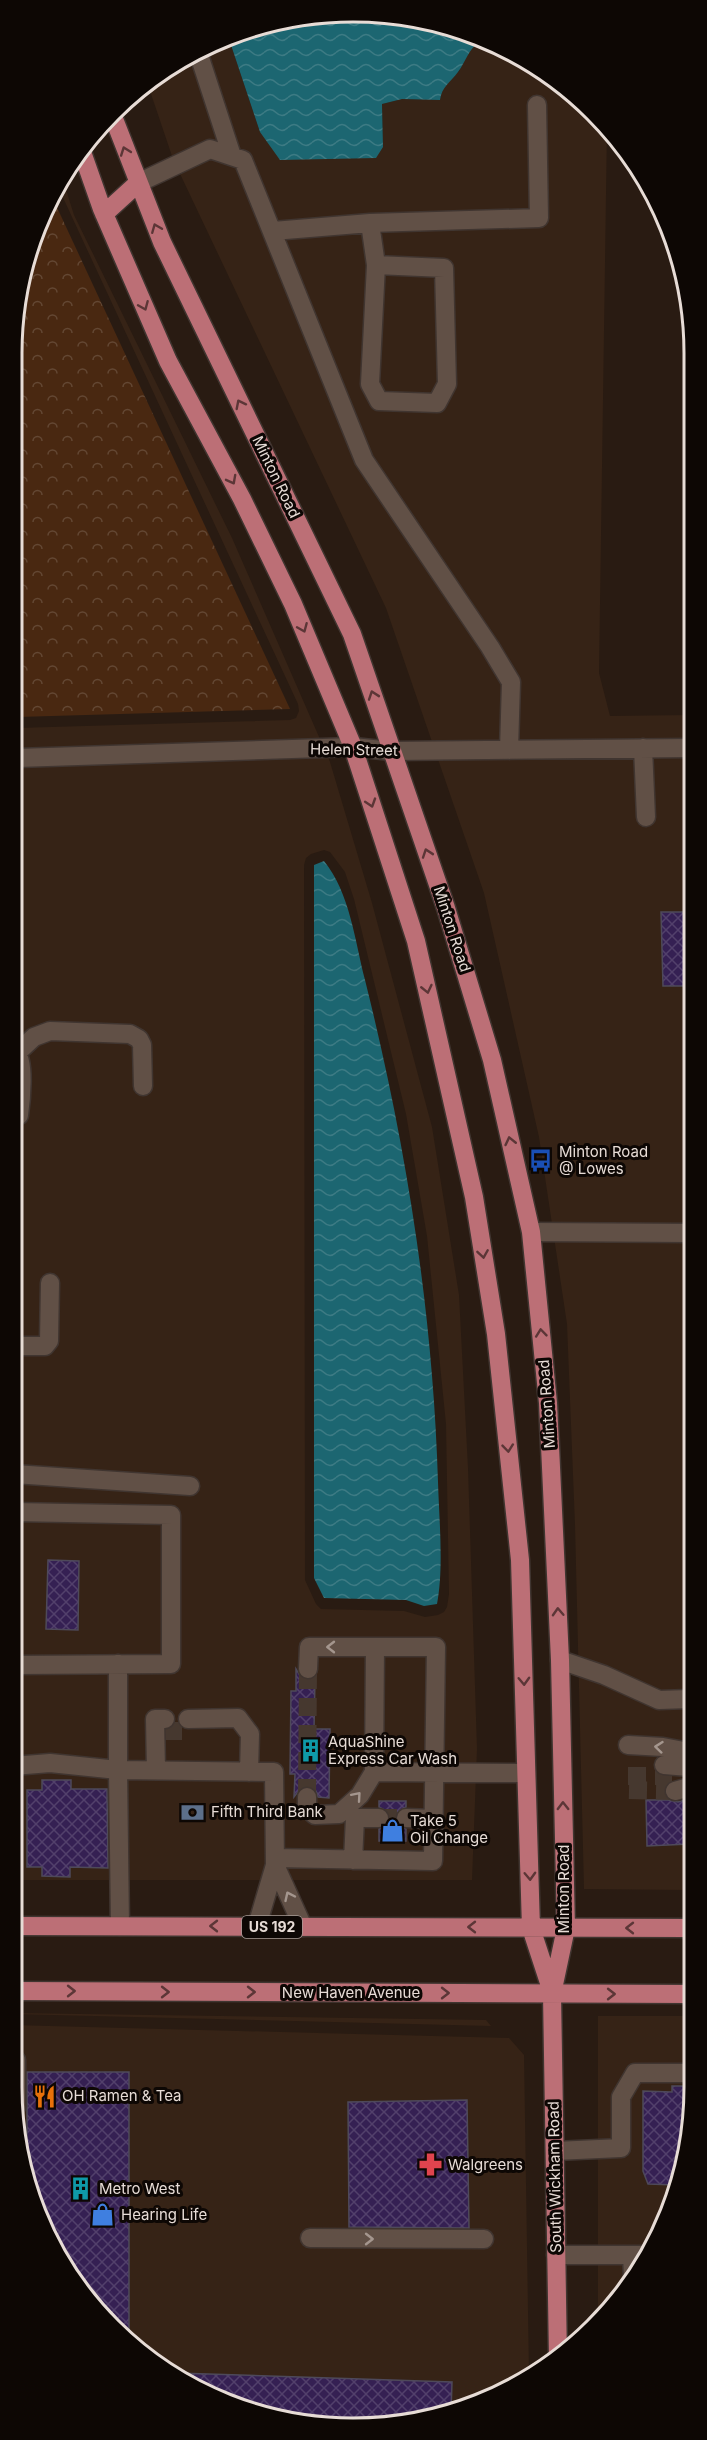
<svg xmlns="http://www.w3.org/2000/svg" width="707" height="2440" font-family="Inter,sans-serif">
	<style>
		.built { fill: #362316; fill-rule: evenodd }
		.forest { fill: url(#forest-crowns) }
		.water { fill: url(#water-waves) }
		.building { fill: url(#building-cross-hatch); stroke: #4e495a; stroke-width: 1.5 }
		.lines { fill: none; stroke-linecap: round; stroke-linejoin: round }
		.minor-tunnel { stroke: #46382f; stroke-width: 18; stroke-dasharray: 18 9; stroke-linecap: butt }
		.minor-casing { stroke: #403530; stroke-width: 21 }
		.major-casing { stroke: #403530; stroke-width: 21 }
		.minor { stroke: #615046; stroke-width: 18 }
		.major { stroke: #bc6f76; stroke-width: 18 }
		.oneway { stroke: #5c3637 }
		.oneway2 { stroke: #a4968e }
		.labels { text-anchor: middle; stroke-width: 6; stroke-linejoin: round; paint-order: stroke }
		.shield { fill: #0d0704; stroke: #a69c97; stroke-width: 1.5 }
		.shield-label { font-size: 14px; font-weight: bold; fill: #e7dcd6 }
		.street-label { font-size: 15px; fill: #e7dcd6; stroke: #0d0704 }
		.poi-label { font-size: 15px; fill: #e7dcd6; stroke: #0d0704; text-anchor: start }
		.rim { fill: none; stroke: #e7dcd6; stroke-width: 3 }
	</style>
	<defs>
		<pattern id="forest-crowns" width="20" height="18" patternUnits="userSpaceOnUse" patternTransform="scale(1.5)"><rect width="20" height="18" fill="#492811"/><path d="M2 6a3 3 0 1 1 6 0M12 15a3 3 0 1 1 6 0" fill="none" stroke="#634733"/></pattern>
		<pattern id="water-waves" width="16" height="10" patternUnits="userSpaceOnUse" patternTransform="scale(1.5)"><rect width="16" height="10" fill="#1c6671"/><path d="M0 5q4-4 8 0t8 0" fill="none" stroke="#3d7b84"/></pattern>
		<pattern id="building-cross-hatch" width="8" height="8" patternUnits="userSpaceOnUse" patternTransform="scale(1.5)"><rect width="8" height="8" fill="#352053"/><path d="M0 0l8 8M0 8l8-8" fill="none" stroke="#52406b"/></pattern>
	</defs>
	<rect width="100%" height="100%" fill="#291b12"/>
	<!-- built -->
	<path class="built" d="M 480,41 L 524,58 L 607,126 L 599,673 L 610,716 L 691,715 L 689,1890 L 584,1889 L 575,1525 L 567,1324 L 539,1137 L 484,893 L 386,608 L 173,159 L 148,85 L 163,70 L 230,42 L 260,132 L 383,147 L 382,104 L 402,99 L 440,100 L 442,88 L 459,71 L 470,49 Z
		M 63,180 L 74,215 L 232,538 L 330,762 L 372,903 L 432,1127 L 459,1295 L 468,1468 L 477,1749 L 472,1880 L 13,1880 L 17,728 L 290,720 L 296,718 L 299,711 L 298,704 L 59,189 ZM 324,850 L 330,852 L 345,872 L 354,899 L 406,1114 L 427,1236 L 446,1424 L 449,1594 L 447,1607 L 444,1612 L 438,1615 L 425,1617 L 404,1611 L 321,1609 L 316,1604 L 305,1580 L 304,865 L 306,858 L 311,854 Z
		M 12,2013 L 486,2020 L 491,2026 L 12,2014 Z
		M 598,2016 L 689,2016 L 688,2153 L 649,2258 L 598,2315 Z
		M 12,2025 L 509,2038 L 524,2055 L 529,2375 L 463,2410 L 331,2427 L 203,2393 L 97,2312 L 38,2217 L 12,2086 Z"/>
	<!-- forest -->
	<path class="forest" d="M 54,201 L 290,709 L 17,717 L 19,287 Z"/>
	<!-- water -->
	<path class="water" d="M 287,19 L 420,19 L 480,41 C 468,50 466,61 458,72 C 450,83 442,86 440,100 L 402,99 L 382,104 L 383,147 L 376,158 L 280,160 L 260,132 L 230,42 Z
		M 324,861 C 350,893 355,941 365,980 C 406,1144 433,1312 438,1482 C 439,1518 444,1568 437,1604 L 424,1606 L 406,1600 L 324,1598 L 314,1578 L 314,865 Z"/>
	<!-- building -->
	<path class="building" d="M 661,912 L 691,912 L 691,986 L 663,986 Z
		M 48,1560 L 79,1561 L 78,1630 L 46,1629 Z
		M 296,1669 L 302,1679 L 308,1680 L 315,1678 L 314,1729 L 330,1729 L 329,1798 L 318,1797 L 316,1791 L 308,1786 L 301,1788 L 294,1797 L 295,1774 L 290,1774 L 291,1691 L 296,1691 Z
		M 42,1780 L 71,1780 L 71,1789 L 107,1789 L 108,1868 L 70,1867 L 70,1877 L 42,1876 L 42,1867 L 27,1867 L 27,1790 L 42,1790 Z
		M 689,1799 L 689,1844 L 647,1846 L 646,1800 L 668,1800 L 678,1802 Z
		M 379,1801 L 406,1801 L 406,1807 L 397,1812 L 395,1818 L 400,1827 L 406,1829 L 406,1841 L 379,1841 L 379,1829 L 385,1827 L 390,1819 L 388,1812 L 379,1807 Z
		M 27,2072 L 129,2072 L 129,2336 L 97,2312 L 38,2217 L 27,2162 Z
		M 672,2086 L 689,2086 L 688,2153 L 676,2185 L 648,2184 L 643,2171 L 643,2091 L 672,2092 Z
		M 467,2100 L 469,2228 L 349,2227 L 348,2102 Z
		M 176,2373 L 452,2382 L 451,2412 L 331,2427 L 203,2393 Z"/>
	<g class="lines">
		<!-- minor-tunnel -->
		<path class="minor-tunnel" d="M 164,1731 L 186,1731
			M 628,1776 L 672,1776
			M 629,1790 L 675,1791
			M 307,1797 L 308,1669
			M 379,1818 L 406,1818"/>
		<defs>
			<path id="minor" d="M 199,55 L 232,156
				M 138,183 L 210,149 L 243,160 L 364,460 L 490,647 L 511,682 L 509,750
				M 370,223 L 539,218 L 537,105
				M 273,231 L 370,223 L 376,265 L 370,384 L 379,401 L 437,403 L 447,384 L 444,268 L 376,265
				M 643,748 L 646,817
				M 17,758 L 353,747 L 392,751 L 691,748
				M 18,1052 L 34,1037 L 50,1031 L 130,1034 L 139,1039 L 142,1045 L 143,1086
				M 16,1116 L 19,1115 C 21,1101 25,1061 16,1052
				M 531,1232 L 690,1233
				M 15,1346 L 45,1346 L 49,1341 L 50,1283
				M 14,1474 L 190,1486
				M 560,1660 L 604,1675 L 659,1700 L 689,1699
				M 14,1665 L 171,1664 L 171,1515 L 14,1512
				M 188,1719 L 238,1718 L 250,1734 L 249,1772
				M 628,1745 L 663,1747 L 689,1752
				M 664,1765 L 689,1767
				M 13,1766 L 50,1763 L 118,1770 L 118,1664
				M 156,1770 L 155,1719 L 165,1719
				M 374,1772 L 526,1773
				M 675,1791 L 689,1787
				M 307,1797 L 307,1808 L 315,1815 L 339,1814 L 360,1795 L 374,1772 L 375,1647
				M 406,1818 L 434,1819
				M 275,1858 L 433,1861 L 436,1647 L 309,1647 L 308,1669
				M 353,1860 L 355,1818 L 379,1818
				M 275,1865 L 303,1927
				M 120,1926 L 118,1770 L 274,1772 L 275,1865 L 257,1926
				M 12,2060 L 16,2060 L 16,2107
				M 555,2151 L 621,2148 L 621,2097 L 635,2073 L 689,2073
				M 310,2238 L 484,2239
				M 556,2255 L 650,2255
				M 632,2255 L 633,2276"/>
			<path id="major" d="M 114,119 L 162,242 L 352,634 L 446,908 L 492,1060 L 531,1232 L 548,1403 L 560,1660 L 566,1928 L 552,1994 L 558,2359
				M 82,152 L 102,209 L 168,361 L 242,499 L 293,604 L 353,747 L 416,941 L 474,1197 L 496,1334 L 520,1560 L 531,1928 L 552,1992
				M 104,214 L 138,183
				M 13,1926 L 689,1928
				M 12,1991 L 689,1994"/>
		</defs>
		<!-- minor casing -->
		<use href="#minor" class="minor-casing"/>
		<!-- major casing -->
		<use href="#major" class="major-casing"/>
		<!-- minor -->
		<use href="#minor" class="minor"/>
		<!-- major -->
		<use href="#major" class="major"/>
	</g>
	<!-- one-way arrows -->
	<defs><path id="oneway-chevron" d="M-2-3.5L2.5 0L-2 3.5" fill="none" stroke-width="1.6" stroke-linecap="round" stroke-linejoin="round" transform="scale(1.5)"/></defs>
	<g class="oneway">
		<use href="#oneway-chevron" transform="translate(125 151) rotate(-110)"/>
		<use href="#oneway-chevron" transform="translate(156 228) rotate(-112)"/>
		<use href="#oneway-chevron" transform="translate(144 306) rotate(67)"/>
		<use href="#oneway-chevron" transform="translate(240 404) rotate(-117)"/>
		<use href="#oneway-chevron" transform="translate(232 480) rotate(62)"/>
		<use href="#oneway-chevron" transform="translate(303 628) rotate(67)"/>
		<use href="#oneway-chevron" transform="translate(373 695) rotate(-109)"/>
		<use href="#oneway-chevron" transform="translate(371 803) rotate(72)"/>
		<use href="#oneway-chevron" transform="translate(427 853) rotate(-109)"/>
		<use href="#oneway-chevron" transform="translate(427 989) rotate(77)"/>
		<use href="#oneway-chevron" transform="translate(510 1141) rotate(-103)"/>
		<use href="#oneway-chevron" transform="translate(483 1254) rotate(81)"/>
		<use href="#oneway-chevron" transform="translate(541 1333) rotate(-96)"/>
		<use href="#oneway-chevron" transform="translate(508 1448) rotate(84)"/>
		<use href="#oneway-chevron" transform="translate(558 1612) rotate(-93)"/>
		<use href="#oneway-chevron" transform="translate(524 1681) rotate(88)"/>
		<use href="#oneway-chevron" transform="translate(563 1806) rotate(-91)"/>
		<use href="#oneway-chevron" transform="translate(530 1876) rotate(88)"/>
		<use href="#oneway-chevron" transform="translate(214 1926) rotate(-180)"/>
		<use href="#oneway-chevron" transform="translate(472 1927) rotate(-180)"/>
		<use href="#oneway-chevron" transform="translate(630 1928) rotate(-180)"/>
		<use href="#oneway-chevron" transform="translate(71 1991)"/>
		<use href="#oneway-chevron" transform="translate(165 1992)"/>
		<use href="#oneway-chevron" transform="translate(251 1992)"/>
		<use href="#oneway-chevron" transform="translate(445 1993)"/>
		<use href="#oneway-chevron" transform="translate(611 1994)"/>
	</g>
	<g class="oneway2">
		<use href="#oneway-chevron" transform="translate(331 1647) rotate(180)"/>
		<use href="#oneway-chevron" transform="translate(659 1747) rotate(-174)"/>
		<use href="#oneway-chevron" transform="translate(357 1796) rotate(-49)"/>
		<use href="#oneway-chevron" transform="translate(289 1896) rotate(-115)"/>
		<use href="#oneway-chevron" transform="translate(369 2239)"/>
	</g>
	<!-- icons -->
	<defs>
		<symbol id="bus-bare" viewBox="-9 -9 18 18"><path d="M-5-6H5V4H4V6H2V4H-2V6H-4V4H-5ZM-3.5-4V0h7V-4ZM-3.5 1.2v1.5H-2V1.2ZM2 1.2v1.5H3.5V1.2Z" fill="#1a4fb4" stroke="#0d0704" stroke-width="2.5" paint-order="stroke"/></symbol>
		<symbol id="building-bare" viewBox="-9 -9 18 18"><path d="M-4-6H4V6H1V3H-1V6H-4ZM-2.5-4.3h1.7v1.8h-1.7ZM.8-4.3h1.7v1.8H.8ZM-2.5-1h1.7V.8h-1.7ZM.8-1h1.7V.8H.8Z" fill="#0f9aa8" stroke="#0d0704" stroke-width="2.5" paint-order="stroke"/></symbol>
		<symbol id="bank-bare" viewBox="-9 -9 18 18"><path d="M-6-4H6V4H-6ZM0-2.3a2.3 2.3 0 1 0 0 4.6a2.3 2.3 0 1 0 0-4.6Z" fill="#5c6f8a" stroke="#0d0704" stroke-width="2.5" paint-order="stroke"/></symbol>
		<symbol id="shop-bare" viewBox="-9 -9 18 18"><path d="M-5-2.5h2.3a2.7 3.5 0 0 1 5.4 0H5L5.5 6h-11ZM-1.5-2.5h3a1.5 2.3 0 0 0-3 0Z" fill="#3f7fe0" stroke="#0d0704" stroke-width="2.5" paint-order="stroke"/></symbol>
		<symbol id="restaurant-bare" viewBox="-9 -9 18 18"><path d="M-5-6h1v4h1v-4h1v4h1v-4h1v5L-1.5 .5V6h-2V.5L-5-1ZM5-6V6H3V1.5H1.5Q1.5-4 5-6Z" fill="#e8710a" stroke="#0d0704" stroke-width="2.5" paint-order="stroke"/></symbol>
		<symbol id="pharmacy-bare" viewBox="-9 -9 18 18"><path d="M-2-6h4v4h4v4h-4v4h-4v-4h-4v-4h4Z" fill="#e0444e" stroke="#0d0704" stroke-width="2.5" paint-order="stroke"/></symbol>
	</defs>
	<g fill-rule="evenodd">
		<use href="#bus-bare" x="524" y="1144" width="33" height="33"/>
		<use href="#building-bare" x="294" y="1734" width="33" height="33"/>
		<use href="#bank-bare" x="176" y="1796" width="33" height="33"/>
		<use href="#shop-bare" x="376" y="1814" width="33" height="33"/>
		<use href="#restaurant-bare" x="28" y="2080" width="33" height="33"/>
		<use href="#pharmacy-bare" x="414" y="2148" width="33" height="33"/>
		<use href="#building-bare" x="64" y="2172" width="33" height="33"/>
		<use href="#shop-bare" x="86" y="2198" width="33" height="33"/>
	</g>
	<g class="labels">
		<!-- shield labels -->
		<rect class="shield" x="242" y="1916" width="60" height="22" rx="4.5"/>
		<g class="shield-label">
			<text x="272" y="1932">US 192</text>
		</g>
		<!-- street labels -->
		<g class="street-label">
			<text transform="translate(276 477) rotate(64)" y="5">Minton Road</text>
			<text transform="translate(354 750) rotate(1)" y="5">Helen Street</text>
			<text transform="translate(452 929) rotate(72)" y="5">Minton Road</text>
			<text transform="translate(547 1404) rotate(-94)" y="5">Minton Road</text>
			<text transform="translate(564 1889) rotate(-90)" y="5">Minton Road</text>
			<text x="351" y="1998">New Haven Avenue</text>
			<text transform="translate(555 2177) rotate(-91)" y="5">South Wickham Road</text>
		</g>
		<!-- poi labels -->
		<g class="poi-label">
			<text x="559" y="1157">Minton Road<tspan x="559" dy="17">@ Lowes</tspan></text>
			<text x="328" y="1747">AquaShine<tspan x="328" dy="17">Express Car Wash</tspan></text>
			<text x="211" y="1817">Fifth Third Bank</text>
			<text x="410" y="1826">Take 5<tspan x="410" dy="17">Oil Change</tspan></text>
			<text x="62" y="2101">OH Ramen &amp; Tea</text>
			<text x="448" y="2170">Walgreens</text>
			<text x="99" y="2194">Metro West</text>
			<text x="121" y="2220">Hearing Life</text>
		</g>
	</g>
	<!-- crop -->
	<path d="M0 0H707V2440H0ZM353 22H353A331 331 0 0 1 684 353V2087A331 331 0 0 1 353 2418H353A331 331 0 0 1 22 2087V353A331 331 0 0 1 353 22Z" fill="#0d0704" fill-rule="evenodd"/>
	<path class="rim" d="M353 22H353A331 331 0 0 1 684 353V2087A331 331 0 0 1 353 2418H353A331 331 0 0 1 22 2087V353A331 331 0 0 1 353 22Z"/>
</svg>
